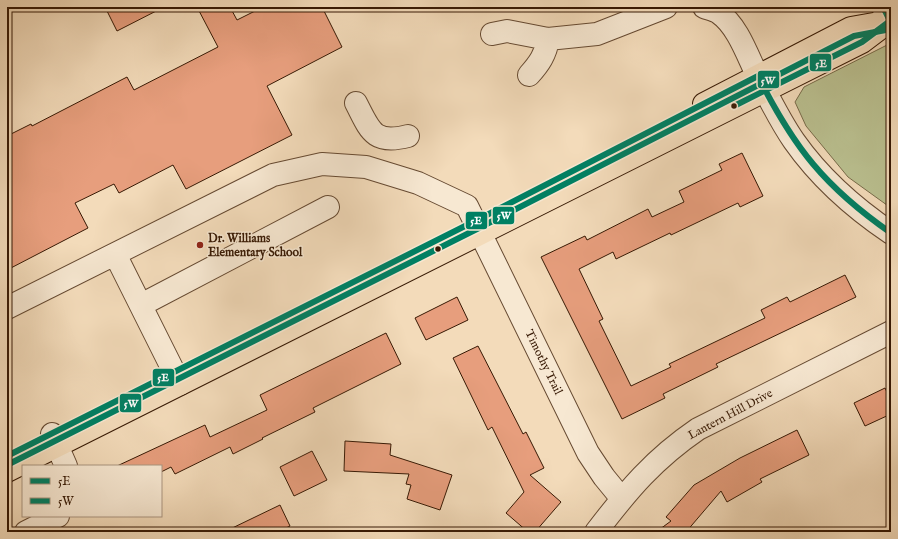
<svg xmlns="http://www.w3.org/2000/svg" width="898" height="539" font-family="'IM FELL English',serif">
	<style>
		.green { fill: #bac090; stroke: #786c4a }
		.building { fill: #e79e7d; stroke: #371904 }
		.lines { fill: none; stroke-linecap: round; stroke-linejoin: round }
		.minor-casing { stroke: #664a32; stroke-width: 24 }
		.major-casing { stroke: #371904; stroke-width: 24 }
		.minor { stroke: #f7e8d2; stroke-width: 22 }
		.major { stroke: #f3dbba; stroke-width: 22 }
		.bus-1-casing { stroke: #f7e8d2; stroke-width: 9 }
		.bus-2-casing { stroke: #f7e8d2; stroke-width: 9 }
		.bus-1 { stroke: #008063; stroke-width: 6 }
		.bus-2 { stroke: #008063; stroke-width: 6 }
		.bus-dot { fill: #371904; stroke: #f7e8d2; stroke-width: 1.5 }
		.poi-dot { fill: #8f2418; stroke: #f7e8d2; stroke-width: 1.5 }
		.labels { text-anchor: middle; stroke-width: 3; stroke-linejoin: round; paint-order: stroke }
		.poi-label { font-size: 12px; font-weight: bold; fill: #371904; stroke: #f7e8d2; text-anchor: start }
		.street-label { font-size: 12px; fill: #371904; stroke: #f7e8d2 }
		.line-badge { stroke: #f7e8d2; stroke-width: 1.5 }
		.badge-label { font-size: 11px; text-anchor: middle; font-weight: bold; fill: #fff }
	</style>
	<rect width="100%" height="100%" fill="#f3dbba"/>
	<filter id="stains"><feTurbulence type="fractalNoise" baseFrequency=".005" numOctaves="4"/><feColorMatrix values="0 0 0 0 .2 0 0 0 0 .09 0 0 0 0 .02 0 0 0 .5 -.17"/></filter>
	<radialGradient id="worn" r=".72"><stop offset=".6" stop-color="#630" stop-opacity="0"/><stop offset="1" stop-color="#630" stop-opacity=".3"/></radialGradient>
	<!-- green -->
	<path class="green" d="M 519,7 L 578,7 L 540,11 Z
		M 891,43 L 891,208 L 848,177 L 806,126 L 795,102 L 804,87 Z"/>
	<!-- building -->
	<path class="building" d="M 105,7 L 164,7 L 117,31 Z
		M 197,7 L 230,7 L 237,20 L 263,7 L 322,7 L 342,47 L 267,86 L 292,135 L 186,189 L 173,165 L 119,193 L 114,184 L 75,203 L 88,228 L 7,270 L 7,136 L 31,124 L 32,126 L 127,77 L 134,90 L 218,47 Z
		M 742,153 L 763,196 L 740,207 L 738,203 L 671,235 L 670,233 L 616,259 L 613,252 L 579,269 L 603,319 L 599,321 L 631,386 L 671,367 L 669,364 L 765,318 L 761,310 L 787,297 L 790,302 L 845,275 L 856,297 L 716,364 L 718,367 L 663,394 L 665,398 L 622,419 L 541,257 L 585,236 L 587,240 L 648,209 L 652,217 L 684,202 L 679,191 L 722,170 L 719,164 Z
		M 457,297 L 468,320 L 426,340 L 415,318 Z
		M 386,333 L 401,364 L 313,408 L 315,412 L 262,438 L 263,439 L 233,454 L 230,447 L 175,474 L 171,467 L 161,472 L 161,466 L 117,466 L 205,425 L 210,437 L 267,410 L 260,395 Z
		M 478,346 L 523,434 L 526,432 L 544,468 L 530,475 L 561,502 L 535,532 L 528,532 L 506,513 L 524,492 L 492,427 L 488,430 L 453,358 Z
		M 885,388 L 891,400 L 891,414 L 865,426 L 854,403 Z
		M 797,430 L 809,455 L 760,479 L 762,482 L 727,502 L 721,491 L 686,532 L 656,532 L 671,521 L 666,517 L 694,485 L 740,458 Z
		M 345,441 L 391,444 L 390,455 L 452,475 L 440,510 L 407,499 L 411,485 L 406,484 L 409,474 L 344,471 Z
		M 312,451 L 327,480 L 294,496 L 280,467 Z
		M 280,505 L 290,526 L 278,532 L 224,532 Z"/>
	<g class="lines">
		<defs>
			<path id="minor" d="M 704,7 C 709,9 715,10 719,13 C 738,26 748,57 758,77 C 769,98 780,121 794,141 C 820,178 854,208 891,233
				M 883,7 L 890,21
				M 492,34 L 507,31 L 548,39 L 597,34 L 666,7
				M 529,75 C 539,64 546,54 548,39
				M 356,103 C 370,130 373,145 408,136
				M 115,254 L 180,384
				M 141,305 L 328,207
				M 7,308 L 273,175 L 322,164 L 366,167 L 418,183 L 467,206 L 588,453 L 604,477 L 622,499
				M 52,434 L 66,466
				M 26,532 L 58,516
				M 596,532 C 628,490 654,459 698,429 L 891,332"/>
			<path id="major" d="M 704,104 L 851,28 L 885,22
				M 7,471 L 862,42 L 891,20"/>
		</defs>
		<!-- minor casing -->
		<use href="#minor" class="minor-casing"/>
		<!-- major casing -->
		<use href="#major" class="major-casing"/>
		<!-- minor -->
		<use href="#minor" class="minor"/>
		<!-- major -->
		<use href="#major" class="major"/>
		<defs>
			<path id="bus-1" d="M 734,106 L 862,42 L 890,21 L 883,7
				M 7,456 L 475,221 L 758,76 C 794,148 825,187 891,233"/>
			<path id="bus-2" d="M 11,463 L 479,228 L 854,36 L 891,29"/>
		</defs>
		<!-- bus-1 casing -->
		<use href="#bus-1" class="bus-1-casing"/>
		<!-- bus-2 casing -->
		<use href="#bus-2" class="bus-2-casing"/>
		<!-- bus-1 -->
		<use href="#bus-1" class="bus-1"/>
		<!-- bus-2 -->
		<use href="#bus-2" class="bus-2"/>
	</g>
	<!-- markers -->
	<g class="bus-dot">
		<circle cx="734" cy="106" r="3.5"/>
		<circle cx="438" cy="249" r="3.5"/>
	</g>
	<circle class="poi-dot" cx="200" cy="245" r="4"/>
	<g class="labels">
		<!-- poi labels -->
		<g class="poi-label">
			<text x="208" y="242">Dr. Williams<tspan x="208" dy="14">Elementary School</tspan></text>
		</g>
		<!-- street labels -->
		<g class="street-label">
			<text transform="translate(544 362) rotate(64)" y="4">Timothy Trail</text>
			<text transform="translate(730 414) rotate(-28)" y="4">Lantern Hill Drive</text>
		</g>
	</g>
	<g class="line-badge">
		<rect x="809" y="53" width="23" height="19" rx="4" fill="#008063"/>
		<rect x="757" y="70" width="23" height="19" rx="4" fill="#008063"/>
		<rect x="492" y="206" width="23" height="19" rx="4" fill="#008063"/>
		<rect x="465" y="211" width="23" height="19" rx="4" fill="#008063"/>
		<rect x="152" y="368" width="23" height="19" rx="4" fill="#008063"/>
		<rect x="119" y="393" width="23" height="20" rx="4" fill="#008063"/>
	</g>
	<g class="badge-label">
		<text x="821" y="67">5E</text>
		<text x="768" y="84">5W</text>
		<text x="504" y="219">5W</text>
		<text x="476" y="224">5E</text>
		<text x="163" y="381">5E</text>
		<text x="131" y="407">5W</text>
	</g>
	<!-- margin -->
	<rect width="898" height="539" fill="none" stroke="#f3dbba" stroke-width="24"/>
	<rect x="8" y="8" width="882" height="523" fill="none" stroke="#371904" stroke-width="2"/>
	<rect x="12" y="12" width="874" height="515" fill="none" stroke="#371904"/>
	<!-- legend -->
	<rect x="22" y="465" width="140" height="52" fill="#f7e8d2" stroke="#aa9580"/>
	<rect x="30" y="478" width="20" height="6" fill="#008063" stroke="#aa9580"/>
	<text x="58" y="485" font-size="12" fill="#371904">5E</text>
	<rect x="30" y="498" width="20" height="6" fill="#008063" stroke="#aa9580"/>
	<text x="58" y="505" font-size="12" fill="#371904">5W</text>
	<rect width="100%" height="100%" filter="url(#stains)"/>
	<rect width="100%" height="100%" fill="url(#worn)"/>
</svg>
